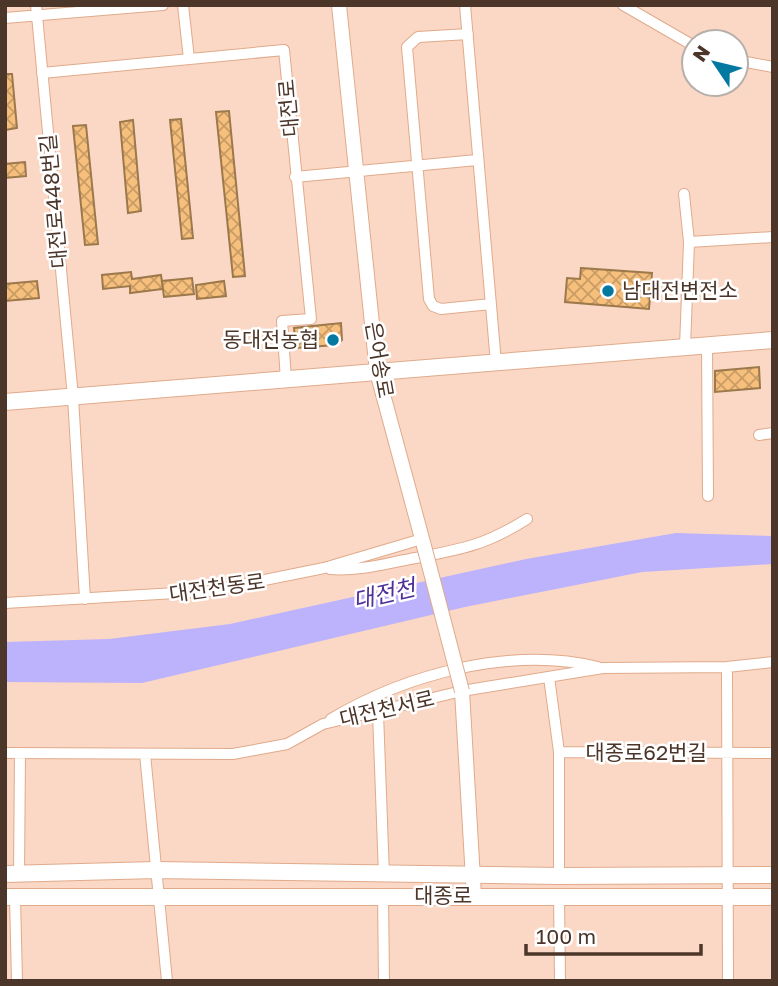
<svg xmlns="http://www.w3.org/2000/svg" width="778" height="986" font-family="'Golos Text','Noto Sans KR',sans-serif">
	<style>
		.water { fill: #bdb2fc }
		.building { fill: url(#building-cross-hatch); stroke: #9c784b; stroke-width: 2 }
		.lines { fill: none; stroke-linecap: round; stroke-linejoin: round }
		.street-casing { stroke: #e0aa8b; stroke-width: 12 }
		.secondary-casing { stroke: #e0aa8b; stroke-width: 16 }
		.primary-casing { stroke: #e0aa8b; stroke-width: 18 }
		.street { stroke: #fff; stroke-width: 10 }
		.secondary { stroke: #fff; stroke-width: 14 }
		.primary { stroke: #fff; stroke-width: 16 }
		.secondary-bridge-casing { stroke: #e0aa8b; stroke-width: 16; stroke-linecap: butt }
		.secondary-bridge { stroke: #fff; stroke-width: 14 }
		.poi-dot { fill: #0378a1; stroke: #fff; stroke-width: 2.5 }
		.labels { text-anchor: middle; stroke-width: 5; stroke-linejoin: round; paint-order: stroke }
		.street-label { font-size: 21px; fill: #4c362a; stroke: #fff }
		.poi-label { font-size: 21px; fill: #4c362a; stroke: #fff; text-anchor: start }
		.water-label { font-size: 23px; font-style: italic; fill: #4f3099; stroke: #fff }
	</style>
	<defs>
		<pattern id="building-cross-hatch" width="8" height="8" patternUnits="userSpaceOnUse" patternTransform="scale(1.75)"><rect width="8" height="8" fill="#f6bf7c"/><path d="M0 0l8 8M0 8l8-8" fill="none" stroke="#c99c66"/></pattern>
	</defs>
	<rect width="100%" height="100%" fill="#fad8c5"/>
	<!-- water -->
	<path class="water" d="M 676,533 L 773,536 L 773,564 L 642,572 L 465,607 L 142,683 L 5,682 L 5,642 L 109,639 L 230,624 L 526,559 Z"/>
	<!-- building -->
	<path class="building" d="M 5,74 L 12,74 L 17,128 L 5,130 Z
		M 229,111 L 245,276 L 233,277 L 216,112 Z
		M 181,119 L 193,238 L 182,239 L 170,120 Z
		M 133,120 L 141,211 L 128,213 L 120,122 Z
		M 86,125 L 98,244 L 85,245 L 73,126 Z
		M 25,162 L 26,176 L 5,178 L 5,164 Z
		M 581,268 L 652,273 L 649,309 L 565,302 L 567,278 L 580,279 Z
		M 131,272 L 132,279 L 161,275 L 163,289 L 130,293 L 130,286 L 103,289 L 102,275 Z
		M 192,278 L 194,294 L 164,297 L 162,281 Z
		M 37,281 L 39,298 L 5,301 L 5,284 Z
		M 224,281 L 226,296 L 197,299 L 196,285 Z
		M 341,323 L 342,340 L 335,345 L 296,348 L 294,328 Z
		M 759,367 L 760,388 L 715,392 L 715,371 Z"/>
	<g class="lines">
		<defs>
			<path id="street" d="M 36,5 L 73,397 L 85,599
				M 183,5 L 189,59
				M 465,5 L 496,363
				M 623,5 L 694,46
				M 5,18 L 163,5
				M 468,34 L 418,37 L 407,47 L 429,299 L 433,306 L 441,309 L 491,304
				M 736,60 L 773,67
				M 42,73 L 284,50 L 311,319 L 282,321 L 286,380
				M 295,177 L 477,160
				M 684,194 L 689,242 L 685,347
				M 689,242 L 773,237
				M 707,345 L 708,496
				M 759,435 L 773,433
				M 330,569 C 357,571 379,565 405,560 C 456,550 481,548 527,519
				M 5,603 L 210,591 L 324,568 L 422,539
				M 727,667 L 728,981
				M 549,677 L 559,752 L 559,876
				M 378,713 L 384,875
				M 331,719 C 407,674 510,646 598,667
				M 559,752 L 773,753
				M 5,753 L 233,754 L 287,744 L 323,724 L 462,691 L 603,668 L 727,667 L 773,662
				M 145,754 L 167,981
				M 19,874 L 20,753
				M 383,895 L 384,981
				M 559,896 L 560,981
				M 15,897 L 17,981"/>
			<path id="secondary" d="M 339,5 L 377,372 L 424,546
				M 462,691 L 474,896"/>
			<path id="primary" d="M 5,402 L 773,340
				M 5,874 L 156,870 L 559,876 L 773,875
				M 5,897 L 773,897"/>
		</defs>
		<!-- street casing -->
		<use href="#street" class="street-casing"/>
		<!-- secondary casing -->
		<use href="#secondary" class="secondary-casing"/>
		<!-- primary casing -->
		<use href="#primary" class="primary-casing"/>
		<!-- street -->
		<use href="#street" class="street"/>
		<!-- secondary -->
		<use href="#secondary" class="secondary"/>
		<!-- primary -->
		<use href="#primary" class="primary"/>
		<defs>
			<path id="secondary-bridge" d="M 424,546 L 462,691"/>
		</defs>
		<!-- secondary-bridge casing -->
		<use href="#secondary-bridge" class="secondary-bridge-casing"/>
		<!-- secondary-bridge -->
		<use href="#secondary-bridge" class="secondary-bridge"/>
	</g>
	<!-- markers -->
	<g class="poi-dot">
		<circle cx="608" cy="291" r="7"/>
		<circle cx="333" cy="340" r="7"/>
	</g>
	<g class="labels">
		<!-- street labels -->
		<g class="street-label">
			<text transform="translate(289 108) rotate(-95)" y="7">대전로</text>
			<text transform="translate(54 201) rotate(-95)" y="7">대전로448번길</text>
			<text transform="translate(379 360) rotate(80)" y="7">은어송로</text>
			<text transform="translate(217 588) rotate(-8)" y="7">대전천동로</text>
			<text transform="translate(387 709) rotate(-13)" y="7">대전천서로</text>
			<text x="646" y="760">대종로62번길</text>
			<text x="443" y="903">대종로</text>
		</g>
		<!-- poi labels -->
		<g class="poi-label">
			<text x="622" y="298">남대전변전소</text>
			<text x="319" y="347" text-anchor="end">동대전농협</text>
		</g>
		<!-- water labels -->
		<g class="water-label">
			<text transform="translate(384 594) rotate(-13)" y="8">대전천</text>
		</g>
	</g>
	<!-- border -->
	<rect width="778" height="986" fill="none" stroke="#4c362a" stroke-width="14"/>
	<!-- north arrow -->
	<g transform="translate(715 63) rotate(305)"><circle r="33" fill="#ffffff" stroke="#b7afaa" stroke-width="2"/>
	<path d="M0-5L12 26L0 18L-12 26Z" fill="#0378a1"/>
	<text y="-10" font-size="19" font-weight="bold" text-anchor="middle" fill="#4c362a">N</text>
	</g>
	<!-- scale -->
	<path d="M526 944v10h175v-10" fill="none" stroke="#4c362a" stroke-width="3.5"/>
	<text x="536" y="944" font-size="21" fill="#4c362a" stroke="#ffffff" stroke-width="5" paint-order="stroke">100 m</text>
</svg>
